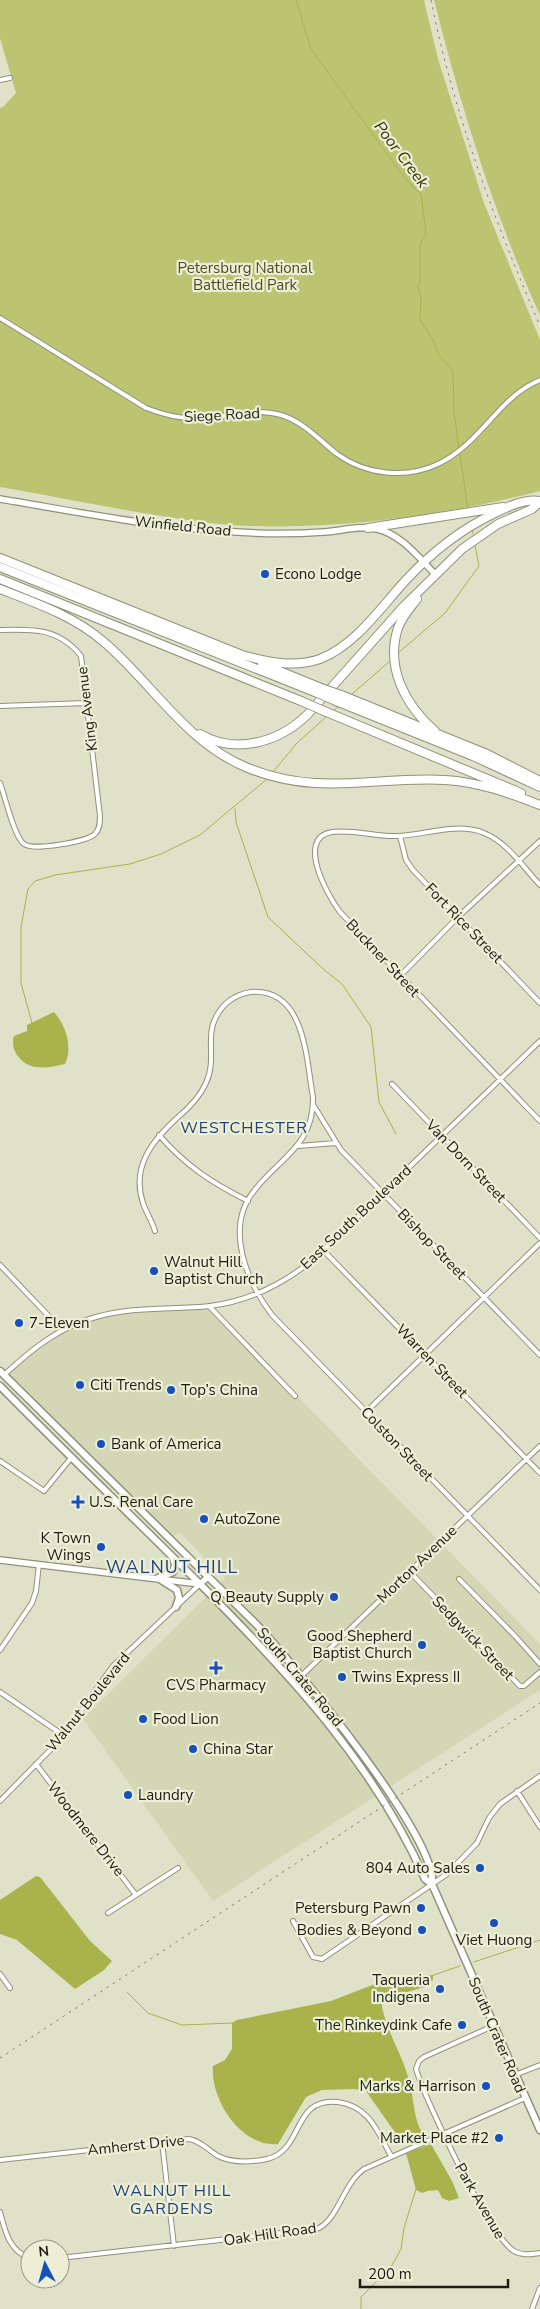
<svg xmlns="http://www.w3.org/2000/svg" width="540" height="2309" font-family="'Nunito Sans',sans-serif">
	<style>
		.built { fill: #d3d7b5 }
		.green { fill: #bcc472 }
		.water { fill: #aab24b }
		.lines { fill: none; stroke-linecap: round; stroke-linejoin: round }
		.stream { stroke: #aab24b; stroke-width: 1 }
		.street-casing { stroke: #8f927a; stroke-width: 6 }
		.secondary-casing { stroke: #8f927a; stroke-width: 8 }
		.primary-casing { stroke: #8f927a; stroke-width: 9 }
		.highway-casing { stroke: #8f927a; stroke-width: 10 }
		.street { stroke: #fff; stroke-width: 4 }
		.secondary { stroke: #fff; stroke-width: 5.5 }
		.primary { stroke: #fff; stroke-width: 6 }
		.highway { stroke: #fff; stroke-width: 8 }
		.rail { stroke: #818371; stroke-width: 1; stroke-dasharray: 2.5 5; stroke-linecap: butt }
		.highway-bridge-casing { stroke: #8f927a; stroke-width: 10; stroke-linecap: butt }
		.highway-bridge { stroke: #fff; stroke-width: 8 }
		.poi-dot { fill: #174fbb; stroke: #ecefd5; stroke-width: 2 }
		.labels { text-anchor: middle; stroke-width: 4.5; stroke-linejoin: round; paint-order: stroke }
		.park-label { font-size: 15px; fill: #494d22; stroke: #ecefd5 }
		.street-label { font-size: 15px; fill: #1c1d13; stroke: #ecefd5 }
		.poi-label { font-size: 15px; fill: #1c1d13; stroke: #ecefd5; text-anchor: start }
		.water-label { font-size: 16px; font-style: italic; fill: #34370b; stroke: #ecefd5 }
		.neighbourhood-label { font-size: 16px; letter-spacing: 1px; fill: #223f76; stroke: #ecefd5 }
		.quarter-label { font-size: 18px; letter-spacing: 1px; fill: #223f76; stroke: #ecefd5 }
	</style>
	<rect width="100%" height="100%" fill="#dfe2c8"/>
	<!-- built -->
	<path class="built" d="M 209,1306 L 540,1644 L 540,1690 L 213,1901 L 83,1719 L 225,1578 L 179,1532 L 171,1539 L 3,1375 L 53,1335 L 105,1314 Z"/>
	<!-- green -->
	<path class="green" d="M 0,0 L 424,0 L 438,59 L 484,203 L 540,340 L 540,491 C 440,517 312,534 209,523 C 139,514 69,499 0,487 L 0,108 L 3,107 L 16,93 L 0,38 Z
		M 434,0 L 540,0 L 540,315 C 494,215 461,107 434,0 Z"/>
	<!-- water -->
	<path class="water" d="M 54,1012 C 66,1026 73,1047 65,1064 C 47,1068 29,1072 17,1055 C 13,1049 12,1042 14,1036 L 27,1031 L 27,1025 Z
		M 36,1876 L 40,1877 L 90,1941 L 112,1961 L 104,1970 L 75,1989 L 17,1940 L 0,1934 L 0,1900 Z
		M 433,1975 L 433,1980 L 424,1987 L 381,2000 C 384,2028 402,2053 409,2080 C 414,2098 413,2117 422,2133 L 401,2141 L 366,2091 L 354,2089 L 322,2090 L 306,2097 L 278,2144 C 241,2148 210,2099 213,2066 L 225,2060 L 232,2049 L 232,2023 L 237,2020 L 331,2001 L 375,1984 Z
		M 431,2144 L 452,2181 L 459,2198 L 449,2201 L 442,2198 L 438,2190 L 428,2191 L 422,2193 L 416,2190 L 406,2153 Z"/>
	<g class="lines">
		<!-- stream -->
		<path class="stream" d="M 296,0 L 311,49 L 395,165 L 413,187 L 421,194 L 426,233 L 420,244 L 420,282 L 418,287 L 421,298 L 420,320 L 433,340 L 439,355 L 453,371 L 454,413 L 459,449
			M 460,455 L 468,509
			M 472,530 L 473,534
			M 398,653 L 445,613 L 479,566 L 475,545
			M 351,695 L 391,660
			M 334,710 L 338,707
			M 273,772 L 296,744 L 326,717
			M 235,809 L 236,822 L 268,917 L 322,968 L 342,984 L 371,1027 L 379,1102 L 396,1134
			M 32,1023 L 21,983 L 21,927 L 28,889 L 35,881 L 55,875 L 130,864 L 161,854 L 200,835 L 267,779
			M 474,1962 L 540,1940
			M 431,1976 L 460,1966
			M 127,1992 L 148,2013 L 182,2025 L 233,2023
			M 361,2309 L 361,2297 L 391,2267 L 401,2249 L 404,2228 L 416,2189"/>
		<defs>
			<path id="street" d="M 0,80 L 10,78
				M 0,318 L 146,408 C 164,415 182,420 202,418 C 229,417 253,407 281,415 C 304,422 319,440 337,454 C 366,475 406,479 438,464 C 481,444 499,396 540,380
				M 0,630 C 33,629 59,628 81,656 L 100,816 C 100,822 100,829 95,834 C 86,842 33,851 24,844 C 14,837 5,796 0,783
				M 0,706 L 87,703
				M 400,836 L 406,860 L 413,870 L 540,1003
				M 540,885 C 524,868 507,842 484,833 C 457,822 425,835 397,836 C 376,837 353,829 332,832 C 295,838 328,896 340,912 L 540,1121
				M 400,976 L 458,917 L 540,841
				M 392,1084 L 540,1238
				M 314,1106 L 341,1150 L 540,1355
				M 159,1135 C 186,1166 212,1183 248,1201
				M 298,1146 L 336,1143
				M 155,1231 C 152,1221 146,1212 143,1203 C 131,1167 152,1141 177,1118 C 189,1108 200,1097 206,1083 C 217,1060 205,1037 216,1017 C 223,1003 236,994 251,992 C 306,988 306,1060 313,1097 C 314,1146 279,1158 254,1191 C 224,1228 247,1282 272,1315 L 540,1590
				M 323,1250 L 540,1473
				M 0,1265 L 62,1330
				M 209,1306 L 295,1396
				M 4,1375 C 32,1349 59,1327 96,1317 C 133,1306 172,1310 210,1306 C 250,1301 285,1283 315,1258 L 540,1041
				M 366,1412 L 540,1243
				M 0,1461 L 44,1491 L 71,1458
				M 410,1572 L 520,1686 L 524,1686 L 540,1672
				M 459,1579 L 515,1636 L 540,1664
				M 0,1650 L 32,1603 L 36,1591 L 39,1564
				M 294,1683 L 540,1446
				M 0,1692 L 63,1735
				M 36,1764 L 136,1895
				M 517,1791 L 540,1827
				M 0,1801 L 59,1741 L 113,1666 L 200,1584
				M 428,1863 C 438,1871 445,1869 456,1865
				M 108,1913 L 178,1868
				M 293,1921 L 313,1957 L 322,1959 L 447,1874 L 477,1843 L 489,1818 L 500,1804 L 540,1776
				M 0,1974 L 10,1988
				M 493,2026 L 424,2057 L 419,2061 L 416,2069 C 425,2100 490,2237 514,2251 C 522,2256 531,2254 540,2253
				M 515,2075 L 540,2065
				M 162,2142 L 174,2246
				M 0,2160 L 189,2139 C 201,2141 208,2150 218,2156 C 232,2163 252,2162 267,2159 C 305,2150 291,2097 338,2102 C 369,2106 378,2132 391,2156
				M 0,2212 C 5,2231 9,2251 30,2258
				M 60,2258 L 317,2229 C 339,2219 342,2185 364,2169 L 525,2098
				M 532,2309 L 540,2288"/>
			<path id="secondary" d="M 0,499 C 78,512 157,528 237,532 C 265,534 295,534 324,532 C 341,531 360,525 377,529 C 401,534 419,558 436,575
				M 0,1560 L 200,1584 L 208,1577"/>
			<path id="primary" d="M 0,1371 L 257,1625 C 292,1662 439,1839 432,1884
				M 0,1386 C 68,1455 138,1522 207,1591 C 291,1676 376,1767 425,1879 L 432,1884 L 540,2130
				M 158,1578 L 177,1590 L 179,1598 L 176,1607
				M 158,1578 L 173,1572 L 175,1565 L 173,1558"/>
			<path id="highway" d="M 368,528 L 503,507
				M 0,558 L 242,655 C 267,662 294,668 320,659 C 356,645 381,607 406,580 C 432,552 460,530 493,514 C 507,507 525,498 540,501
				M 0,567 L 315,692
				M 0,579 L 301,701
				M 0,589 C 36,603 74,616 104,642 C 152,683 186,743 248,768 C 320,797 373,776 445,780 C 479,782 509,793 540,805
				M 417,599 C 410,608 402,617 398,628 C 385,668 406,706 435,731
				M 262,664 L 321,688
				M 341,695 L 487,754 L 540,781
				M 336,701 L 473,756 L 540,787
				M 324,711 L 521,793
				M 200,734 C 236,755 279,742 307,715 L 404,606 L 462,549 L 498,524 L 532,509 L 540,502"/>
		</defs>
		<!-- street casing -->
		<use href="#street" class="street-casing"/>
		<!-- secondary casing -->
		<use href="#secondary" class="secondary-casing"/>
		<!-- primary casing -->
		<use href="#primary" class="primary-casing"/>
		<!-- highway casing -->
		<use href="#highway" class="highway-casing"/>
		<!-- street -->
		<use href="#street" class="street"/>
		<!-- secondary -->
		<use href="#secondary" class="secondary"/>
		<!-- primary -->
		<use href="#primary" class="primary"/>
		<!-- highway -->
		<use href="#highway" class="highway"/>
		<!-- rail -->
		<path class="rail" d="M 431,0 C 453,112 495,221 540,326
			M 0,2058 L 540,1703"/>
		<defs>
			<path id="highway-bridge" d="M 321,688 L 341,695
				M 315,692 L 336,701
				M 301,701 L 324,711"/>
		</defs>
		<!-- highway-bridge casing -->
		<use href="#highway-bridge" class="highway-bridge-casing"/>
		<!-- highway-bridge -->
		<use href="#highway-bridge" class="highway-bridge"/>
	</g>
	<!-- markers -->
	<g class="poi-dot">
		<circle cx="265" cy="574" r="5"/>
		<circle cx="154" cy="1271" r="5"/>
		<circle cx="19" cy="1323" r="5"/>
		<circle cx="80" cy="1385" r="5"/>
		<circle cx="171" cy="1390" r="5"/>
		<circle cx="101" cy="1444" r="5"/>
		<path d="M75.5 1494.5h5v5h5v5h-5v5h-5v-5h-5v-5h5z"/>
		<circle cx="204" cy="1519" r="5"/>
		<circle cx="101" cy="1547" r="5"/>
		<circle cx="334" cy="1597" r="5"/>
		<circle cx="422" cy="1645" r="5"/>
		<path d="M213.5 1660.5h5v5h5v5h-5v5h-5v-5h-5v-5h5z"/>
		<circle cx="342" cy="1677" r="5"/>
		<circle cx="143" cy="1719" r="5"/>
		<circle cx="193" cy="1749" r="5"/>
		<circle cx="128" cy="1795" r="5"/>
		<circle cx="480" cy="1868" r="5"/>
		<circle cx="421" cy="1908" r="5"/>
		<circle cx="494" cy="1923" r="5"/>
		<circle cx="422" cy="1930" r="5"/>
		<circle cx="440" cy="1989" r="5"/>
		<circle cx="462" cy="2025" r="5"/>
		<circle cx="486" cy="2086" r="5"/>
		<circle cx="499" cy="2138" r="5"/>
	</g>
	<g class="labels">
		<!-- park labels -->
		<g class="park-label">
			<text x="245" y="273">Petersburg National<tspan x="245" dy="17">Battlefield Park</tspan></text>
		</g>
		<!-- street labels -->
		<g class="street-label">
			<text transform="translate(222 415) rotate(-3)" y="5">Siege Road</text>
			<text transform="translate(183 526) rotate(6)" y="5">Winfield Road</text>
			<text transform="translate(87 709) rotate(-97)" y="5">King Avenue</text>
			<text transform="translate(464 923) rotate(46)" y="5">Fort Rice Street</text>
			<text transform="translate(383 958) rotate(47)" y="5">Buckner Street</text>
			<text transform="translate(466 1161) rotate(46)" y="5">Van Dorn Street</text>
			<text transform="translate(356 1217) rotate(-43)" y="5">East South Boulevard</text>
			<text transform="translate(432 1244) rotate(46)" y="5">Bishop Street</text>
			<text transform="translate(432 1361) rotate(46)" y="5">Warren Street</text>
			<text transform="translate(397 1444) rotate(46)" y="5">Colston Street</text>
			<text transform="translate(417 1564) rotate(-44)" y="5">Morton Avenue</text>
			<text transform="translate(473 1638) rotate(46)" y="5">Sedgwick Street</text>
			<text transform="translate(300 1677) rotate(50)" y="5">South Crater Road</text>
			<text transform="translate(88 1702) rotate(-51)" y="5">Walnut Boulevard</text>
			<text transform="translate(86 1829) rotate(52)" y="5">Woodmere Drive</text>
			<text transform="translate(497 2035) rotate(67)" y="5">South Crater Road</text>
			<text transform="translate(136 2145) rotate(-6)" y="5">Amherst Drive</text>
			<text transform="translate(480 2201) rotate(60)" y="5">Park Avenue</text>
			<text transform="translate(270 2234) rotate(-8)" y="5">Oak Hill Road</text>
		</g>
		<!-- poi labels -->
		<g class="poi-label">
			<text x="275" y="579">Econo Lodge</text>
			<text x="164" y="1267">Walnut Hill<tspan x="164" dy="17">Baptist Church</tspan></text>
			<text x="29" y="1328">7-Eleven</text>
			<text x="90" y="1390">Citi Trends</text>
			<text x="181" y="1395">Top’s China</text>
			<text x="111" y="1449">Bank of America</text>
			<text x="89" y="1507">U.S. Renal Care</text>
			<text x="214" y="1524">AutoZone</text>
			<text x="91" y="1543" text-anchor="end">K Town<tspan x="91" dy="17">Wings</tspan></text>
			<text x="324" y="1602" text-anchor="end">Q Beauty Supply</text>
			<text x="412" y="1641" text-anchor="end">Good Shepherd<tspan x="412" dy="17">Baptist Church</tspan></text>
			<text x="352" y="1682">Twins Express II</text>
			<text x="216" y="1690" text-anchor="middle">CVS Pharmacy</text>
			<text x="153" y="1724">Food Lion</text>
			<text x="203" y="1754">China Star</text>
			<text x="138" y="1800">Laundry</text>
			<text x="470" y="1873" text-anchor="end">804 Auto Sales</text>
			<text x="411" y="1913" text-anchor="end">Petersburg Pawn</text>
			<text x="412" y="1935" text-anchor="end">Bodies &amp; Beyond</text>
			<text x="494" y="1945" text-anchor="middle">Viet Huong</text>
			<text x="430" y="1985" text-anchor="end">Taqueria<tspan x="430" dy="17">Indigena</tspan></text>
			<text x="452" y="2030" text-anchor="end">The Rinkeydink Cafe</text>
			<text x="476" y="2091" text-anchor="end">Marks &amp; Harrison</text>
			<text x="489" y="2143" text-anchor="end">Market Place #2</text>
		</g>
		<!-- water labels -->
		<g class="water-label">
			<text transform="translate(402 154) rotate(53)" y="6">Poor Creek</text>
		</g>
		<!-- neighbourhood labels -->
		<g class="neighbourhood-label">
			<text x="244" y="1133">WESTCHESTER</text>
			<text x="172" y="2196">WALNUT HILL<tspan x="172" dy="18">GARDENS</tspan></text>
		</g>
		<!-- quarter labels -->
		<g class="quarter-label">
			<text x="172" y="1573">WALNUT HILL</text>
		</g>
	</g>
	<!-- north arrow -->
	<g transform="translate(45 2264) rotate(354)"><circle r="24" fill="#ecefd5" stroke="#999b87"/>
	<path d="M0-4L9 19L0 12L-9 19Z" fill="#174fbb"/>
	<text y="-8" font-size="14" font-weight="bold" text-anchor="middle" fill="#1c1d13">N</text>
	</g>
	<!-- scale -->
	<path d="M360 2279v8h148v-8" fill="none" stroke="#1c1d13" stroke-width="2.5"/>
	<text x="368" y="2279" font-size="15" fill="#1c1d13" stroke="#ecefd5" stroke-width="4" paint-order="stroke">200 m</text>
</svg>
